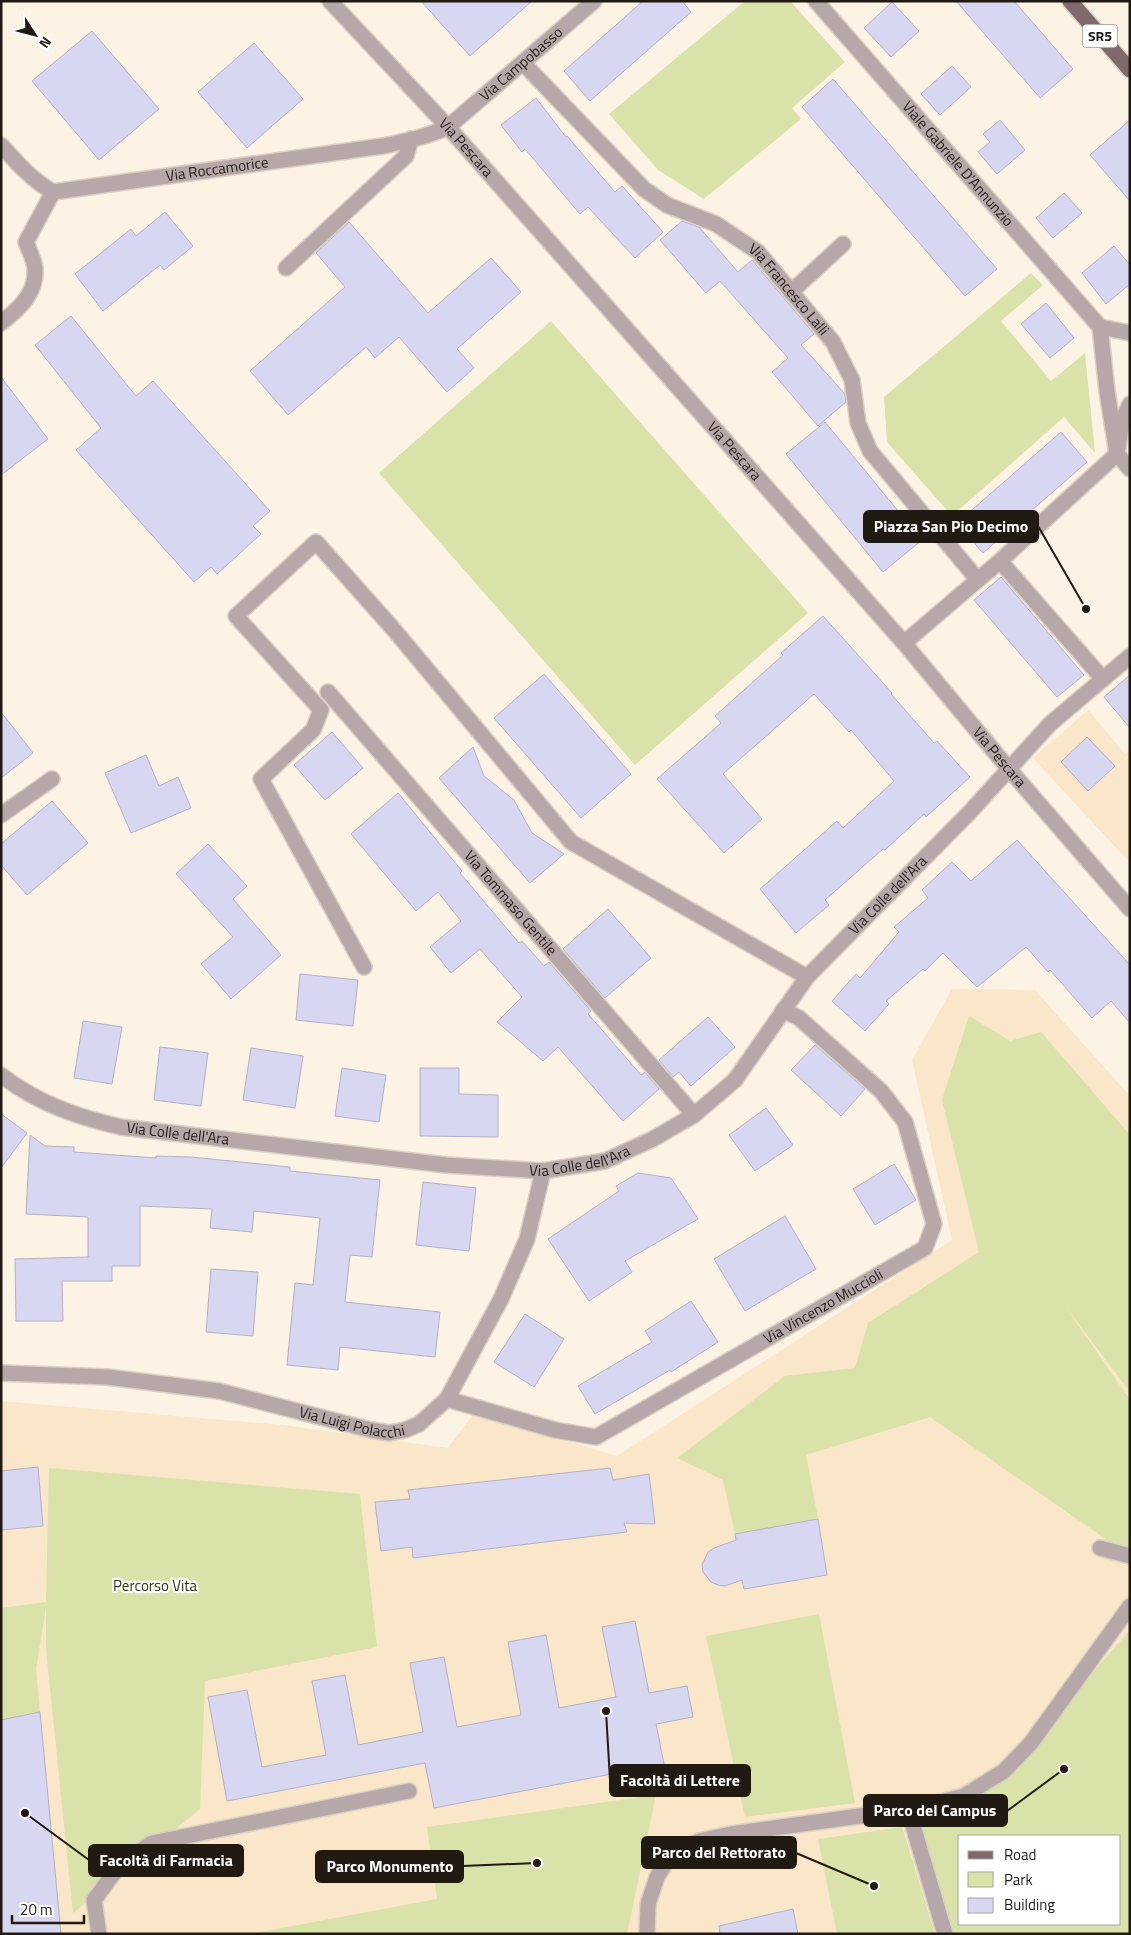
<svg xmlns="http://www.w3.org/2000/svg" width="1131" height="1935" font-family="'Titillium Web',sans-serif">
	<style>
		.built { fill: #fae6c8; fill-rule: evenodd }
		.green { fill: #d9e2a8; fill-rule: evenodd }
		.building { fill: #d7d7f1; stroke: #b0b0c9 }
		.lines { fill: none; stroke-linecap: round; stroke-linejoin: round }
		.minor-casing { stroke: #dad0c3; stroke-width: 18 }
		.major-casing { stroke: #dad0c3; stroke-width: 18 }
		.minor { stroke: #b6a8a8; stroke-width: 15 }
		.major { stroke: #80696a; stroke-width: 15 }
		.labels { text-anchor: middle; stroke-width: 4.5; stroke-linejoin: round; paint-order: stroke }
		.shield { fill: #fff; stroke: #635f59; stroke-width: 1 }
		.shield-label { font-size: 14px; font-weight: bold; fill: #201a12 }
		.street-label { font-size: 15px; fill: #201a12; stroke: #fff }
		.park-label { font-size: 15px; fill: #323708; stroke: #fff }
		.leader { fill: none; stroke: #201a12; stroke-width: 2 }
		.callout-dot { fill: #201a12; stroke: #fff; stroke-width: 2 }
		.callout { fill: #201a12; stroke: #201a12; stroke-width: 2 }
		.callout-label { font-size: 16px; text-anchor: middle; font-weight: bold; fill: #fff }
	</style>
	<rect width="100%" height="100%" fill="#fdf3e5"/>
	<!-- built -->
	<path class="built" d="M 1088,710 L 1125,754 L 1130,750 L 1130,863 L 1033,758 Z
		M 952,989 L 1035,990 L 1130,1096 L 1130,1934 L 1,1934 L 1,1401 L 283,1425 L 448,1448 L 474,1413 L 617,1456 L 952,1240 L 912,1060 ZM 960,1836 L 1120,1836 L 1120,1924 L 960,1924 Z"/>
	<!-- green -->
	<path class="green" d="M 745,1 L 790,1 L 845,62 L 792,108 L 801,119 L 704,199 L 658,170 L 609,114 Z
		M 1031,273 L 1043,285 L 1001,321 L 1051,381 L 1085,353 L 1095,453 L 1064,417 L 952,516 L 887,442 L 884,397 Z
		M 551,321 L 808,613 L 635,765 L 379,473 Z
		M 969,1016 L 1010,1041 L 1041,1032 L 1130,1135 L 1130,1392 L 1065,1306 L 1130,1400 L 1130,1556 L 930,1417 L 806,1455 L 818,1519 L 735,1534 L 723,1480 L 677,1458 L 785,1376 L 855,1368 L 868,1323 L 979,1252 L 942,1100 Z
		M 49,1468 L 360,1494 L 377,1647 L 205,1681 L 200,1809 L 73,1913 L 46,1649 L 46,1607 L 36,1669 L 40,1712 L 1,1722 L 1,1608 L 46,1602 Z
		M 819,1614 L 855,1803 L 745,1817 L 706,1636 Z
		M 1130,1630 L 1130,1934 L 952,1934 L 908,1809 L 964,1796 L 1031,1743 ZM 960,1836 L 1120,1836 L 1120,1924 L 960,1924 Z
		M 656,1795 L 627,1934 L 250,1934 L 437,1899 L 427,1827 Z
		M 902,1827 L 935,1934 L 837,1934 L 818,1839 Z"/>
	<!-- building -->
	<path class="building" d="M 421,1 L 532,1 L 470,56 Z
		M 643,1 L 682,1 L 691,12 L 590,101 L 564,71 Z
		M 956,1 L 1014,1 L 1073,69 L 1040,98 Z
		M 892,2 L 919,31 L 891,57 L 864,28 Z
		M 92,31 L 159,109 L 99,160 L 32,81 Z
		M 254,43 L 303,99 L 247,148 L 198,92 Z
		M 952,66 L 971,87 L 940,115 L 921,94 Z
		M 833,79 L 997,269 L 965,296 L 802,107 Z
		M 536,98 L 566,137 L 567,136 L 615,192 L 622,186 L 663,232 L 635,258 L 588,207 L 580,214 L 525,149 L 522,152 L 501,125 Z
		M 1000,120 L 1025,150 L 997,174 L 978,152 L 990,142 L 983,134 Z
		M 1130,120 L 1130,201 L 1090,155 Z
		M 1064,193 L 1082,213 L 1053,238 L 1036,218 Z
		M 165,212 L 193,246 L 164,270 L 160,265 L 103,311 L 75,274 L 131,229 L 136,236 Z
		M 682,221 L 699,227 L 738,272 L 752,260 L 814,334 L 801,345 L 845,394 L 846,402 L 818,426 L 772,372 L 788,358 L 720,281 L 706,293 L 660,240 Z
		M 349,222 L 428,313 L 491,258 L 521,292 L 457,349 L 474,368 L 447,392 L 399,337 L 375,358 L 366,347 L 288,415 L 250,371 L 345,287 L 316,253 Z
		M 1114,246 L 1130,265 L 1130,284 L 1106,304 L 1082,273 Z
		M 1046,303 L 1074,338 L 1050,358 L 1021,324 Z
		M 71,316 L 136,396 L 153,381 L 270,511 L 253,526 L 261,534 L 217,574 L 211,567 L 194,582 L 76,450 L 101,428 L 35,345 Z
		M 1,377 L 48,439 L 1,475 Z
		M 825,422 L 922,540 L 883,572 L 786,454 Z
		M 1061,432 L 1087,462 L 983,553 L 957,523 Z
		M 1001,577 L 1084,675 L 1057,697 L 974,600 Z
		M 823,616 L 892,693 L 891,694 L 934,743 L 937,741 L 970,777 L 926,817 L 924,814 L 885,850 L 883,849 L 825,900 L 829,905 L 796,933 L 760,889 L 837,821 L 843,828 L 894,781 L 851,730 L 849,732 L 814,694 L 723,774 L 762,819 L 724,853 L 657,779 L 721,723 L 715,716 L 783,655 L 781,653 Z
		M 544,674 L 631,774 L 581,818 L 494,718 Z
		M 1130,675 L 1130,728 L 1104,697 Z
		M 1,712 L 33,753 L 1,778 Z
		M 332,732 L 363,768 L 325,800 L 294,765 Z
		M 1087,737 L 1115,766 L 1088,791 L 1061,762 Z
		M 473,747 L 484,776 L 514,800 L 532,833 L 564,854 L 530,883 L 439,778 Z
		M 146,755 L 159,786 L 178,777 L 191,808 L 131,833 L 105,773 Z
		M 398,793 L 462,871 L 460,873 L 519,943 L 522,941 L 544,966 L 549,962 L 591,1011 L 588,1014 L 603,1031 L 641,1075 L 645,1072 L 659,1089 L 623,1121 L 558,1047 L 543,1061 L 497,1022 L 522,997 L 480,949 L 451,973 L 430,947 L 461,921 L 438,892 L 416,911 L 351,834 Z
		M 52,801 L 88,843 L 27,895 L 1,865 L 1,844 Z
		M 1017,840 L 1130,965 L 1130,1023 L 1111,1001 L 1092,1018 L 1050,970 L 1048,972 L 1026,947 L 977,987 L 943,953 L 925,971 L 923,969 L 886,1001 L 889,1004 L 865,1031 L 832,1001 L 856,974 L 860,978 L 899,932 L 894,927 L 928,898 L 922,890 L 952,862 L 971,881 Z
		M 208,844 L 247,886 L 233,899 L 281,955 L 231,999 L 201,964 L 233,937 L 176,874 Z
		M 608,909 L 651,958 L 605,998 L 563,949 Z
		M 300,974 L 358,980 L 353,1026 L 296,1020 Z
		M 708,1017 L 735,1047 L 691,1086 L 679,1072 L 673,1077 L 659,1060 Z
		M 83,1021 L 122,1027 L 112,1084 L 74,1078 Z
		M 815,1045 L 865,1089 L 841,1116 L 791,1070 Z
		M 160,1047 L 208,1053 L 201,1106 L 154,1100 Z
		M 251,1048 L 303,1056 L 295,1108 L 243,1100 Z
		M 342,1068 L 386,1075 L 379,1122 L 335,1116 Z
		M 420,1068 L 459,1068 L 459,1094 L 498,1095 L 498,1137 L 420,1136 Z
		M 766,1108 L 793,1145 L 755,1171 L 729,1135 Z
		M 1,1114 L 27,1133 L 1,1168 Z
		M 30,1135 L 45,1146 L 74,1147 L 74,1152 L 156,1158 L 156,1156 L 191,1157 L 290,1167 L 290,1171 L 380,1180 L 372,1257 L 350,1255 L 345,1302 L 440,1312 L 435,1357 L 340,1347 L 338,1370 L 287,1365 L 295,1283 L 313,1285 L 320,1218 L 254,1211 L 252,1232 L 210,1228 L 212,1209 L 140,1206 L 140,1266 L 112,1266 L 112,1281 L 62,1281 L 63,1321 L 16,1321 L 15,1259 L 88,1257 L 88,1217 L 26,1214 Z
		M 894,1164 L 916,1200 L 875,1225 L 853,1189 Z
		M 638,1173 L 671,1178 L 698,1219 L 625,1261 L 632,1272 L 589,1301 L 548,1239 L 619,1191 L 616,1186 Z
		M 423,1182 L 476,1188 L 469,1251 L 416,1245 Z
		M 785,1216 L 816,1269 L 745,1311 L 714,1259 Z
		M 211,1269 L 258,1272 L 253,1336 L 206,1332 Z
		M 691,1301 L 718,1342 L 671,1372 L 670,1370 L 595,1414 L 578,1386 L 652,1342 L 645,1331 Z
		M 525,1314 L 564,1339 L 534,1387 L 494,1362 Z
		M 38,1467 L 43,1526 L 1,1530 L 1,1471 Z
		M 610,1468 L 613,1480 L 649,1474 L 655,1524 L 624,1523 L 627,1532 L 413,1558 L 412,1547 L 381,1551 L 375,1502 L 410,1499 L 408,1490 Z
		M 818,1519 L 827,1575 L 744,1589 L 742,1580 L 725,1586 L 718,1585 L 711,1582 L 703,1572 L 702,1565 L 708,1552 L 714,1548 L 736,1540 L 735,1534 Z
		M 635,1621 L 649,1693 L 687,1686 L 693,1717 L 656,1724 L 664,1764 L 434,1808 L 425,1763 L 227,1801 L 208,1697 L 247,1690 L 262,1767 L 326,1755 L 312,1681 L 345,1675 L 358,1745 L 423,1732 L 410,1663 L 444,1657 L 457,1727 L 521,1715 L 508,1642 L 546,1635 L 559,1708 L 616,1697 L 602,1627 Z
		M 40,1712 L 61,1934 L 1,1934 L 1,1720 Z
		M 793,1909 L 798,1934 L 720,1934 L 719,1926 Z"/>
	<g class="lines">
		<defs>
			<g id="minor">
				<path id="s1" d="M 330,1 L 448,127 L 904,643 L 1008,768 L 1130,909"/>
				<path id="s2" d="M 816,1 L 1100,327 L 1107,391 L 1117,454"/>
				<path id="s3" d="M 523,63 L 644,189 L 667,205 L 716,224 L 758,252 L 833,342 L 852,380 L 858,423 L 870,451 L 978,580"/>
				<path id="s4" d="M 1,145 C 17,163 32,180 53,192 L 383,146 C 405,141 427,137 448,127 L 594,1"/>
				<path d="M 286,268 L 406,156 L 411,139"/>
				<path d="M 791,292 L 843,244"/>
				<path d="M 1,323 C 19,309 37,293 35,268 C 34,260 29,250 26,242 L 53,192"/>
				<path d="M 1100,327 L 1130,333"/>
				<path d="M 1130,404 L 1122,421 L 1117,454 L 1000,561 L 1103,679 L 1130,656"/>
				<path d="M 1117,454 L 1130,469"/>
				<path d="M 904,643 L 1000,561"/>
				<path id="s5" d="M 328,692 L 694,1115"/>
				<path d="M 1,815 L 52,779"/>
				<path d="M 364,967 L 261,779 L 313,730 L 321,710 L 236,616 L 316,542 L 395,631 L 571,842 L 807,977"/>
				<path id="s6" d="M 1,1075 C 37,1103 77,1117 121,1127 L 446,1165 L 543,1171 L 605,1161 L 653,1139 L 694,1115 L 735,1080 L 807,977 L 969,813 L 1050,724 L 1103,679"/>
				<path id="s7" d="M 1,1373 L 107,1377 L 219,1391 L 371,1430 L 389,1433 L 405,1430 L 419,1424 L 447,1399 L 501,1299 L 527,1239 L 543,1171"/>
				<path id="s8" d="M 447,1399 L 555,1430 L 596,1437 L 925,1248 L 934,1224 L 905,1122 L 881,1091 L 799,1018 L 783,1010"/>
				<path d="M 1100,1548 L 1130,1556"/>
				<path d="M 908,1809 L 945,1934"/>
				<path d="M 99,1934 L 94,1900 L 120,1865 L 152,1843 L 409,1791"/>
				<path d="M 647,1934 L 648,1904 L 657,1877 L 670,1856 L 699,1841 L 731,1834 L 917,1808 L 964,1796 L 1004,1771 L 1031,1743 L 1130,1606"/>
			</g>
			<path id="major" d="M 1070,1 L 1130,70"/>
		</defs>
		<!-- minor casing -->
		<use href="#minor" class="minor-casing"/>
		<!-- major casing -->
		<use href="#major" class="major-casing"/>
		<!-- minor -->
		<use href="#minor" class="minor"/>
		<!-- major -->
		<use href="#major" class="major"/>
	</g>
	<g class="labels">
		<!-- shield labels -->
		<rect class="shield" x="1082.5" y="24.5" width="35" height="23" rx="4"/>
		<g class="shield-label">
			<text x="1100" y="41">SR5</text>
		</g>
		<!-- street labels -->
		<g class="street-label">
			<text dy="5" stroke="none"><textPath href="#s4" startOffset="568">Via Campobasso</textPath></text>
			<text dy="5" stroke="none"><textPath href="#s1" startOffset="200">Via Pescara</textPath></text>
			<text dy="5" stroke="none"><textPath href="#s2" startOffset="216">Viale Gabriele D'Annunzio</textPath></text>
			<text dy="5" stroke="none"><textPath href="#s4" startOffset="236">Via Roccamorice</textPath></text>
			<text dy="5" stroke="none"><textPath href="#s3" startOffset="354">Via Francesco Lalli</textPath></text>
			<text dy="5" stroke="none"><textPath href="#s1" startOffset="605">Via Pescara</textPath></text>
			<text dy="5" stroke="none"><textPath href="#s1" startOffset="1010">Via Pescara</textPath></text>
			<text dy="5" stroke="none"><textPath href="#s6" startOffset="1014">Via Colle dell'Ara</textPath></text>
			<text dy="5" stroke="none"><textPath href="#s5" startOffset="279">Via Tommaso Gentile</textPath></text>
			<text dy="5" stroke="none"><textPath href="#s6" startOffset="189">Via Colle dell'Ara</textPath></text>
			<text dy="5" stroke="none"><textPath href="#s6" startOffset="594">Via Colle dell'Ara</textPath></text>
			<text dy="5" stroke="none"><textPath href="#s8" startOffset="416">Via Vincenzo Muccioli</textPath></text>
			<text dy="5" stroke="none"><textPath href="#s7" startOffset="356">Via Luigi Polacchi</textPath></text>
		</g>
		<!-- park labels -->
		<g class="park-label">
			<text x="155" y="1591">Percorso Vita</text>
		</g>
	</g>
	<!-- callouts -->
	<path class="leader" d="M1086 609L1038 526M606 1711L610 1780M1064 1769L1007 1811M874 1886L796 1853M25 1813L89 1860M537 1863L463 1866"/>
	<g class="callout-dot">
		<circle cx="1086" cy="609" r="5"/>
		<circle cx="606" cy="1711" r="5"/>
		<circle cx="1064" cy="1769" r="5"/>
		<circle cx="874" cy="1886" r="5"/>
		<circle cx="25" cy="1813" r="5"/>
		<circle cx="537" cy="1863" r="5"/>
	</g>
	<g class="callout">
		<rect x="864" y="511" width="174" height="31" rx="5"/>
		<rect x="610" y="1765" width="140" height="31" rx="5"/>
		<rect x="864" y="1795" width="143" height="31" rx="5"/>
		<rect x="642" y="1837" width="154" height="31" rx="5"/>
		<rect x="89" y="1845" width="154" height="31" rx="5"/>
		<rect x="316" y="1851" width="147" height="31" rx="5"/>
	</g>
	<g class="callout-label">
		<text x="951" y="532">Piazza San Pio Decimo</text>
		<text x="680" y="1786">Facoltà di Lettere</text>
		<text x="935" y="1816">Parco del Campus</text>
		<text x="719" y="1858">Parco del Rettorato</text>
		<text x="166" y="1866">Facoltà di Farmacia</text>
		<text x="390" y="1872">Parco Monumento</text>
	</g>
	<!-- border -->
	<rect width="1131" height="1935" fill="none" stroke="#201a12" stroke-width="5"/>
	<!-- legend -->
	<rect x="958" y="1835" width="162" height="90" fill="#ffffff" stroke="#a6a3a0"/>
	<rect x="968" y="1851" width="25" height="8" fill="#80696a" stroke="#a6a3a0"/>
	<text x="1004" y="1860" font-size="15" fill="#201a12">Road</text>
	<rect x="968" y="1872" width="25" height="15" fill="#d9e2a8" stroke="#a6a3a0"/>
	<text x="1004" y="1885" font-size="15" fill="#201a12">Park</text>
	<rect x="968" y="1898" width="25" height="15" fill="#d7d7f1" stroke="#a6a3a0"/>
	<text x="1004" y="1910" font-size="15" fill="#201a12">Building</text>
	<!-- north arrow -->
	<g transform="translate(35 35) rotate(126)" stroke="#ffffff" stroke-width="4" paint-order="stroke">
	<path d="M0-4L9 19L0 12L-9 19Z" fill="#201a12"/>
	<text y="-8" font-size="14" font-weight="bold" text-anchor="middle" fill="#201a12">N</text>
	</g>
	<!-- scale -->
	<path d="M12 1915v8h72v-8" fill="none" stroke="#201a12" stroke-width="2.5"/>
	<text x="20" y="1915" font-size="15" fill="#201a12" stroke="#ffffff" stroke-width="4" paint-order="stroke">20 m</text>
</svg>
